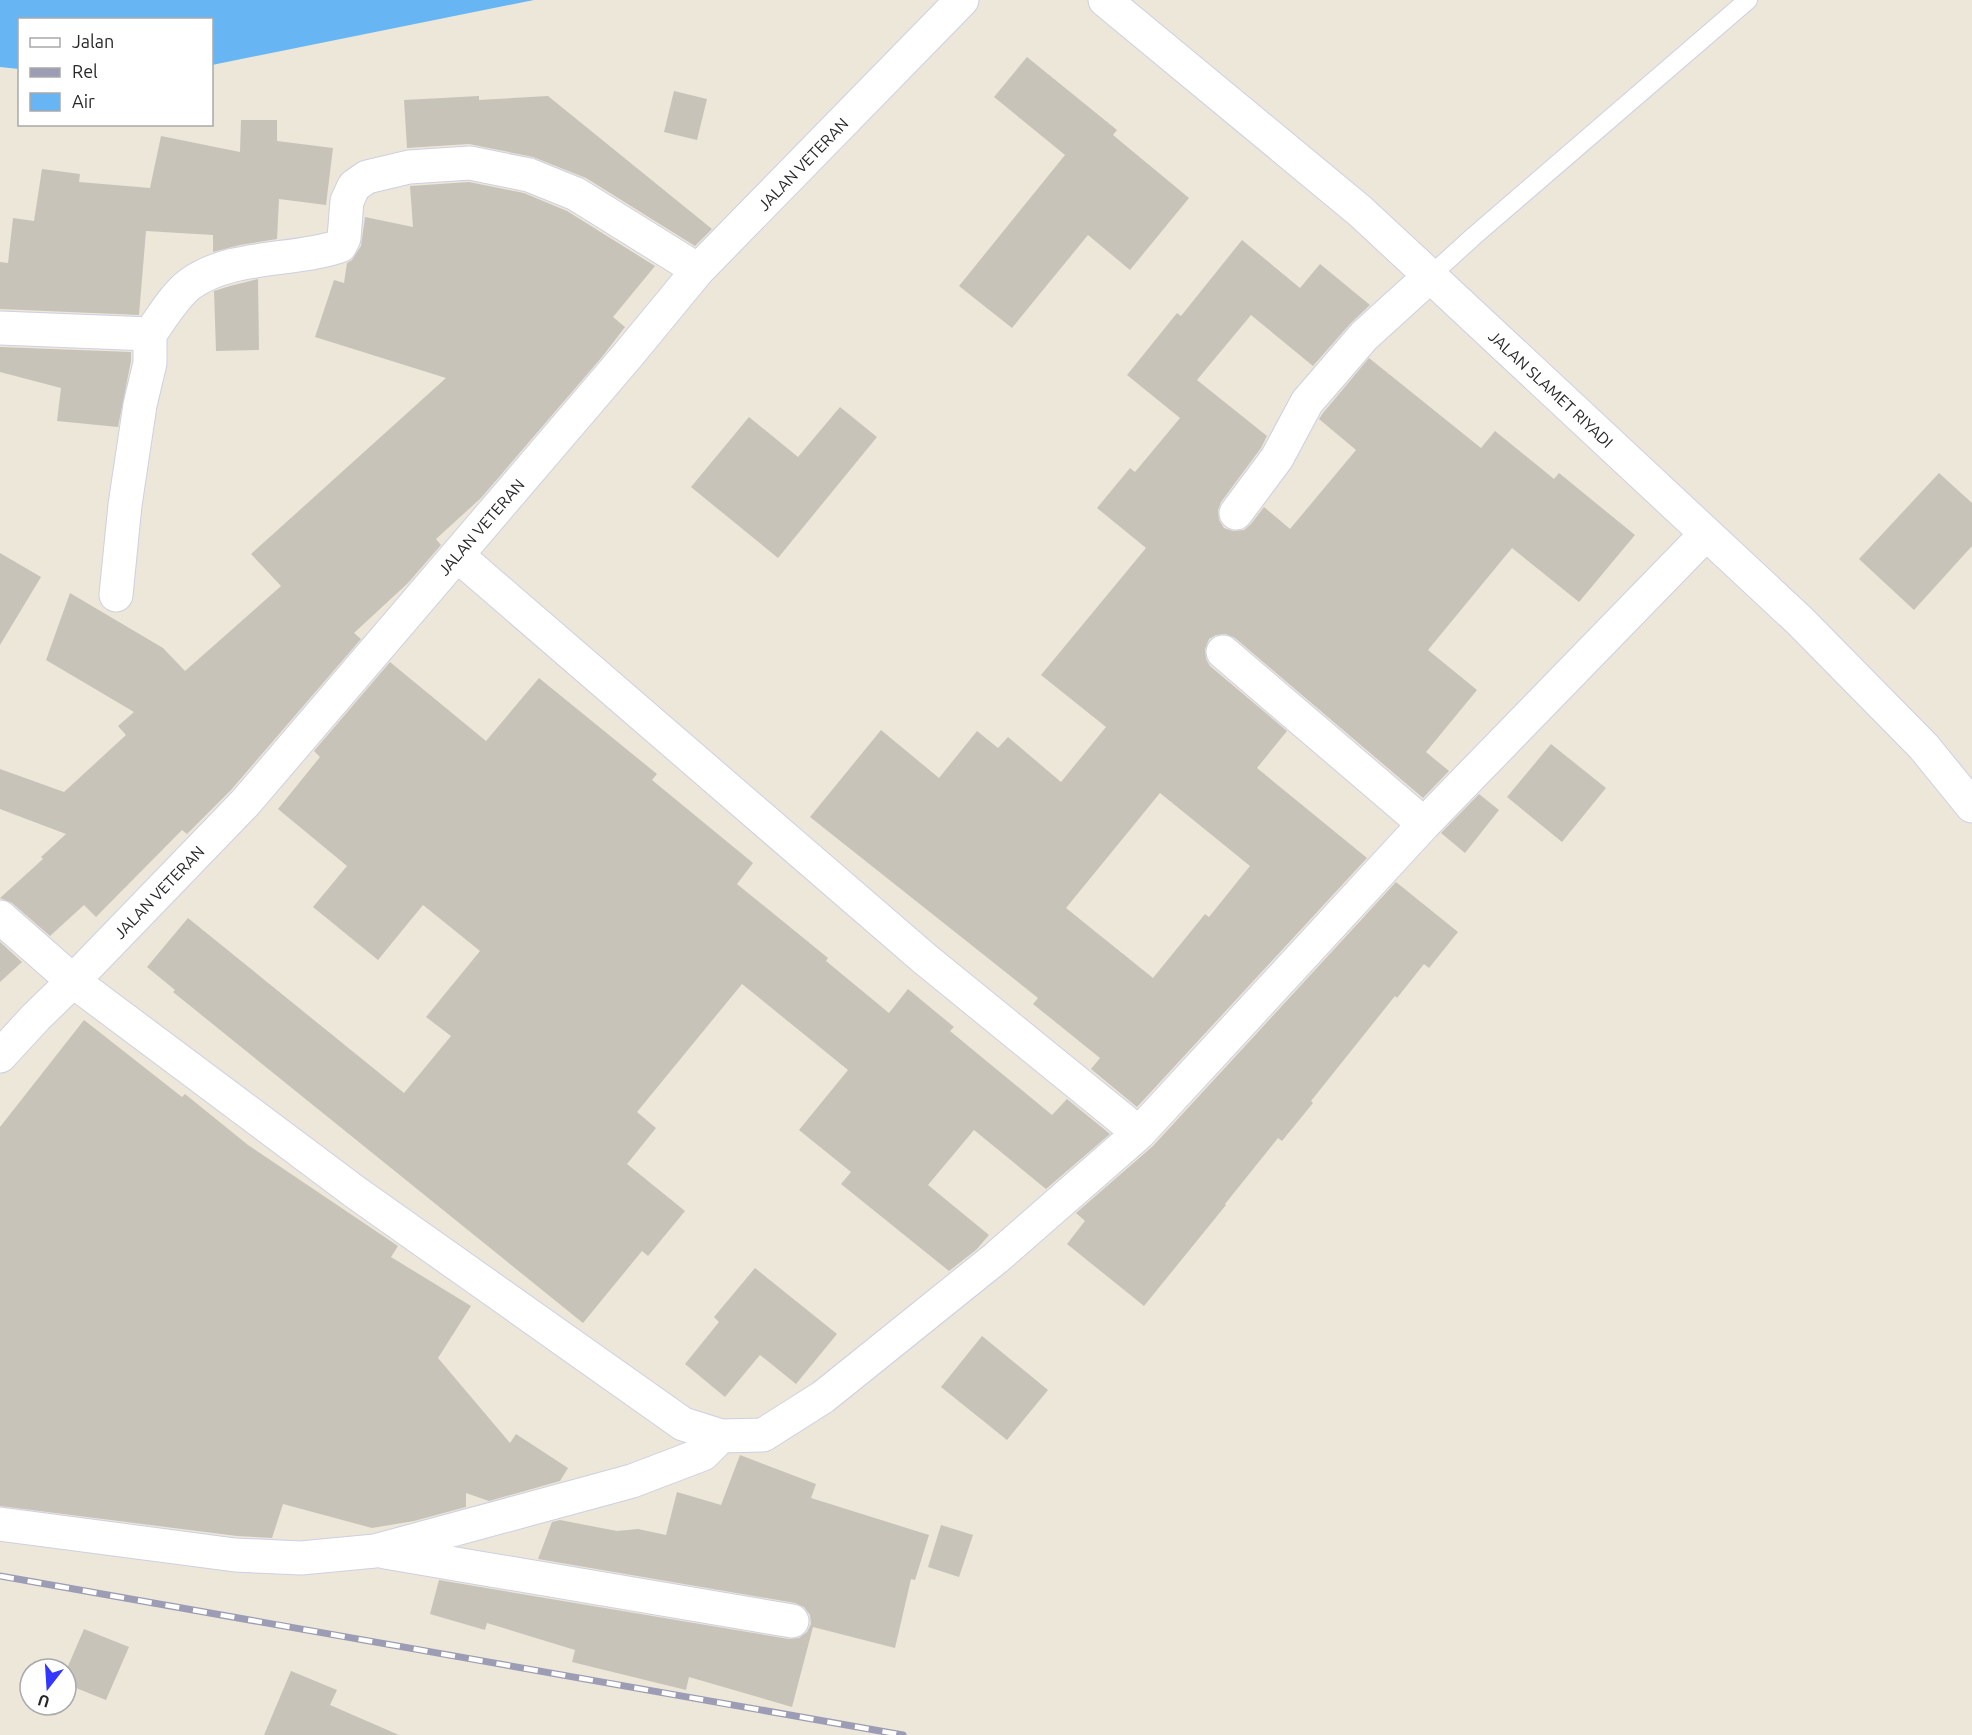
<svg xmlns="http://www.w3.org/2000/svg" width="1972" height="1735" font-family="Ubuntu,sans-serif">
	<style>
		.water { fill: #67b6f3 }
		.building { fill: #c7c3b9; fill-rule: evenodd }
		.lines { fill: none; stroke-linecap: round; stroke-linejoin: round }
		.lane-casing { stroke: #cecfe2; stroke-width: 20 }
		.street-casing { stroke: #cecfe2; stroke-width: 35 }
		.lane { stroke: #fff; stroke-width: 18 }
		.street { stroke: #fff; stroke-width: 33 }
		.rail-casing { stroke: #9c9cb4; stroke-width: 7 }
		.rail { stroke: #fff; stroke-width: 4.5; stroke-dasharray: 14; stroke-linecap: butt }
		.labels { text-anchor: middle; stroke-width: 6; stroke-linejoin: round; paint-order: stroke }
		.street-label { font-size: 16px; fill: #282828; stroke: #fff }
	</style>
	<rect width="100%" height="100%" fill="#ece7d9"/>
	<!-- water -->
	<path class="water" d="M 0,0 L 534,0 L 212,65 L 212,20 L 20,20 L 19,69 L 0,67 Z"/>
	<!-- building -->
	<path class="building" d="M 1027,57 L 1117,130 L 1113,135 L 1189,198 L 1130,270 L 1088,235 L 1012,328 L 959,286 L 1065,155 L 994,97 Z
		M 674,91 L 707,99 L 697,140 L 664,132 Z
		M 479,96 L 479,100 L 548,96 L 712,229 L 695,246 L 586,178 L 533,157 L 469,144 L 407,148 L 404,100 Z
		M 241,120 L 277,120 L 277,141 L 333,148 L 326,205 L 279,199 L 277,239 L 240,245 L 213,252 L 213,235 L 146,231 L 139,315 L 0,309 L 0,262 L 8,263 L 13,218 L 34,221 L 42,169 L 80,174 L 79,182 L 150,188 L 161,136 L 240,152 Z
		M 469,182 L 524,193 L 567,211 L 655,266 L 613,317 L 625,327 L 602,357 L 481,498 L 436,539 L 441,545 L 408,583 L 354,633 L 361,639 L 231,790 L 187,834 L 182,830 L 96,917 L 84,905 L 50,936 L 12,903 L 0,898 L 43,859 L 41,857 L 66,834 L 0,809 L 0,769 L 64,792 L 126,735 L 118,726 L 134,712 L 46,660 L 70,593 L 163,648 L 185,671 L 281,586 L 251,554 L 446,378 L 315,337 L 334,280 L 344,283 L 347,263 L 352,260 L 361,246 L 365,217 L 413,227 L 410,186 Z
		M 1242,240 L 1300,288 L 1320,264 L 1370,305 L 1350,324 L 1313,366 L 1251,315 L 1197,380 L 1267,436 L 1261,448 L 1221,502 L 1218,510 L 1219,520 L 1224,528 L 1233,531 L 1244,530 L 1251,524 L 1264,507 L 1290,529 L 1356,450 L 1319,419 L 1323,413 L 1369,358 L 1481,448 L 1495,431 L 1554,479 L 1559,473 L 1635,535 L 1579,602 L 1512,548 L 1428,650 L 1477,690 L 1426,752 L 1449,771 L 1423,798 L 1235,638 L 1226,634 L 1216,635 L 1209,639 L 1205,649 L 1206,659 L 1210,666 L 1287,731 L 1257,768 L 1367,858 L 1137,1107 L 1091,1069 L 1100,1058 L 1033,1004 L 1038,998 L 810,817 L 881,730 L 939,778 L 977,731 L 998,748 L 1008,737 L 1061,782 L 1106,727 L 1041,675 L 1146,548 L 1097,508 L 1130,468 L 1135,472 L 1180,418 L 1127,375 L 1177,313 L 1181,316 ZM 1160,793 L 1250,866 L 1209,917 L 1205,914 L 1153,978 L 1066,908 Z
		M 258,279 L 259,350 L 216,351 L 214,291 L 230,286 Z
		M 0,347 L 131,352 L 131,361 L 118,427 L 57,421 L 61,388 L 0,372 Z
		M 840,407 L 877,437 L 778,558 L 691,487 L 749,417 L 798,457 Z
		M 1939,473 L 1972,503 L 1972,546 L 1914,610 L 1859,559 Z
		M 0,553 L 41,577 L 0,645 Z
		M 390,662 L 486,741 L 539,678 L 657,774 L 652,780 L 753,863 L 737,884 L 828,958 L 826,961 L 889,1013 L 908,989 L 954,1027 L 950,1031 L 1052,1115 L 1067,1099 L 1110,1134 L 1046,1189 L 974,1130 L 928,1185 L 989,1235 L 976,1250 L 949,1271 L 841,1184 L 851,1172 L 799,1130 L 848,1070 L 742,984 L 637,1112 L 656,1128 L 627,1164 L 685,1211 L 648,1256 L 642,1251 L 583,1323 L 173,992 L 175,990 L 147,967 L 188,918 L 404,1093 L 451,1036 L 426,1017 L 480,951 L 423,905 L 378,960 L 313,907 L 347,866 L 278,809 L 320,757 L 314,751 Z
		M 1551,744 L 1606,788 L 1562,842 L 1507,797 Z
		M 1479,794 L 1499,810 L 1465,853 L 1441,833 Z
		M 1396,882 L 1458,932 L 1429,968 L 1424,964 L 1397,998 L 1395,996 L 1311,1101 L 1313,1103 L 1282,1141 L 1278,1138 L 1225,1204 L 1226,1205 L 1144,1306 L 1067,1244 L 1085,1221 L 1076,1213 L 1153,1146 Z
		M 0,942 L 22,962 L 0,982 Z
		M 84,1020 L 182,1097 L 185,1094 L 248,1145 L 398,1246 L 391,1257 L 471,1306 L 438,1358 L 510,1443 L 516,1434 L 568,1468 L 560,1481 L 489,1501 L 466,1493 L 466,1507 L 414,1521 L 372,1528 L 283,1504 L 272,1538 L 237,1536 L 0,1506 L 0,1127 Z
		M 755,1268 L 837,1334 L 796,1384 L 760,1355 L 725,1397 L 685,1364 L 719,1322 L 714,1317 Z
		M 982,1336 L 1048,1390 L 1007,1440 L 941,1387 Z
		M 740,1455 L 816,1484 L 811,1498 L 929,1535 L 915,1580 L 911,1579 L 895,1648 L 813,1627 L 792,1707 L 689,1677 L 686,1690 L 572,1662 L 575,1650 L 487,1623 L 485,1630 L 430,1614 L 439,1580 L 789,1639 L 799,1638 L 807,1632 L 811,1624 L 810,1615 L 804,1607 L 795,1603 L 538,1559 L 552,1522 L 560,1520 L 617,1531 L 638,1529 L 666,1535 L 677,1492 L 721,1505 Z
		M 941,1525 L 973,1535 L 959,1577 L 928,1567 Z
		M 84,1629 L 129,1647 L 106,1700 L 66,1684 L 66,1671 Z
		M 291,1671 L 337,1690 L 330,1705 L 399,1735 L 264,1735 Z"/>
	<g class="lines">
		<defs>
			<path id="lane" d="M 1430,276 L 1474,236 L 1748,0"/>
			<path id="street" d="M 1105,0 L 1360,211 L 1430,276 L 1800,621 L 1924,747 L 1972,806
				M 0,328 L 150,334 C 161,319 175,295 190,284 C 231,254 293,262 340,246 L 344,238 L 347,201 L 354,186 L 367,177 L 409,167 L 470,163 L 529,175 L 576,194 L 698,270
				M 1236,513 L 1277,458 L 1307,402 L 1364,336 L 1430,276
				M 457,555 L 925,959 L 1139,1133
				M 116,595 L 125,505 L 140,405 L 150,363 L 150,334
				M 1223,652 L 1424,824
				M 0,917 L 73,981 L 355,1192 L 683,1424 L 721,1436 L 763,1435 L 823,1397 L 996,1258 L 1139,1133 L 1424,824 L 1706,534
				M 0,1056 L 36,1017 L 73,981 L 245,803 L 628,355 L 698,270 L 962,0
				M 0,1524 L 235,1555 L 301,1558 L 375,1551 L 632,1481 L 703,1454 L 721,1436
				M 385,1552 L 792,1621"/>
		</defs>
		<!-- lane casing -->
		<use href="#lane" class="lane-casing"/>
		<!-- street casing -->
		<use href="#street" class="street-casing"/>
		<!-- lane -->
		<use href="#lane" class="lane"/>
		<!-- street -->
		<use href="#street" class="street"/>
		<defs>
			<path id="rail" d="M 0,1576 L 903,1735"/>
		</defs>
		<!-- rail casing -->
		<use href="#rail" class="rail-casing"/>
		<!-- rail -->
		<use href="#rail" class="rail"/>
	</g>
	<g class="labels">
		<!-- street labels -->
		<g class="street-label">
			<text transform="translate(803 164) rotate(-46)" y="6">JALAN VETERAN</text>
			<text transform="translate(1551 389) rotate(43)" y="6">JALAN SLAMET RIYADI</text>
			<text transform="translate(481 527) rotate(-49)" y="6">JALAN VETERAN</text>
			<text transform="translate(159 892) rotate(-46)" y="6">JALAN VETERAN</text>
		</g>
	</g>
	<!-- legend -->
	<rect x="18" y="18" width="195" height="108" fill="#ffffff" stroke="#a9a9a9" stroke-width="1.5"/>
	<rect x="30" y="38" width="30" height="9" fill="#ffffff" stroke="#a9a9a9" stroke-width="1.5"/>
	<text x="72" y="48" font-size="18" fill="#282828">Jalan</text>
	<rect x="30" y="68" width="30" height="9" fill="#9c9cb4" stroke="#a9a9a9" stroke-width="1.5"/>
	<text x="72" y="78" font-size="18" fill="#282828">Rel</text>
	<rect x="30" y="93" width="30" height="18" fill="#67b6f3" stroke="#a9a9a9" stroke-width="1.5"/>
	<text x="72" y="108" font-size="18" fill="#282828">Air</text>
	<!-- north arrow -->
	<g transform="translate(48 1687) rotate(197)"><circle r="28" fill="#ffffff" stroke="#a9a9a9" stroke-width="1.5"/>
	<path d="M0-4.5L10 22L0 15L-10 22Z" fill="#3336ff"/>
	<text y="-9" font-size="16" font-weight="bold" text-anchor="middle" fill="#282828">U</text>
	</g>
</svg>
